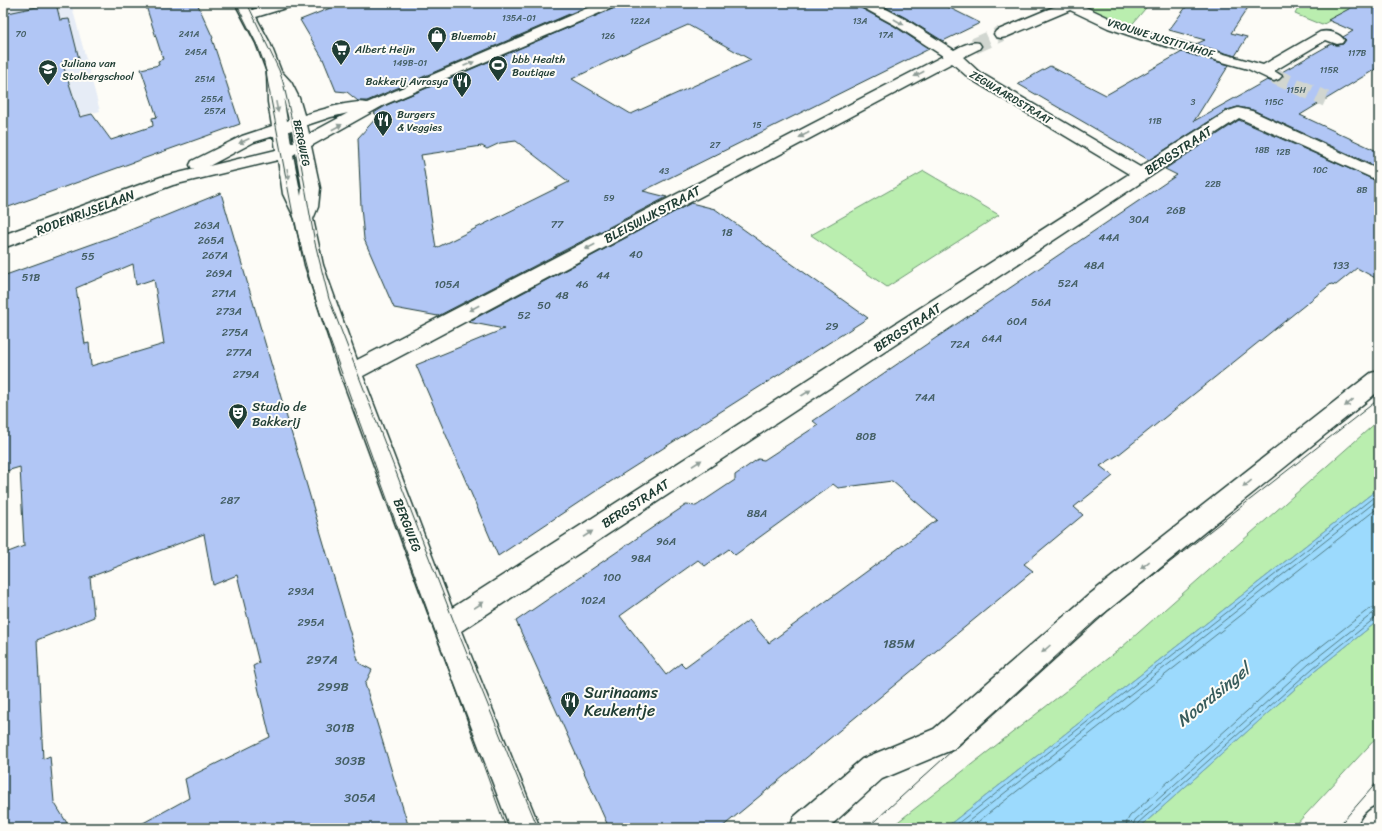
<svg xmlns="http://www.w3.org/2000/svg" width="1382" height="831" font-family="Sriracha,sans-serif">
	<style>
		.built { fill: #e6ecf6 }
		.green { fill: #baeeaf; stroke: #6c9672 }
		.water { fill: #9cdafd; stroke: #6a9bad }
		.lines { fill: none; stroke-linecap: round; stroke-linejoin: round }
		.shore { stroke: #517c84; stroke-width: 1 }
		.building { fill: #b1c6f5; stroke: #1f3d34; fill-rule: evenodd }
		.minor-tunnel { stroke: #d1d6d0; stroke-width: 16; stroke-dasharray: 16 8; stroke-linecap: butt }
		.minor-casing { stroke: #1f3d34; stroke-width: 3 }
		.minor { fill: #fdfcf7; fill-rule: evenodd }
		.tram { stroke: #1f3d34; stroke-width: 1 }
		.oneway { fill: #8e9c96 }
		.labels { text-anchor: middle; stroke-width: 4; stroke-linejoin: round; paint-order: stroke }
		.far-number-label { font-size: 9px; fill: #445f64 }
		.far-poi-label { font-size: 11px; fill: #1f3d34; stroke: #fdfcf7; text-anchor: start }
		.far-street-label { font-size: 11px; fill: #1f3d34; stroke: #fdfcf7 }
		.number-label { font-size: 11px; fill: #445f64 }
		.street-label { font-size: 13px; fill: #1f3d34; stroke: #fdfcf7 }
		.poi-label { font-size: 13px; fill: #1f3d34; stroke: #fdfcf7; text-anchor: start }
		.near-number-label { font-size: 13px; fill: #445f64 }
		.near-poi-label { font-size: 16px; fill: #1f3d34; stroke: #fdfcf7; text-anchor: start }
		.near-water-label { font-size: 17px; font-style: italic; fill: #385c5c; stroke: #fdfcf7 }
	</style>
	<rect width="100%" height="100%" fill="#fdfcf7"/>
	<filter id="ink" filterUnits="userSpaceOnUse"><feTurbulence type="fractalNoise" baseFrequency=".025" numOctaves="2"/><feDisplacementMap in="SourceGraphic" scale="8" xChannelSelector="R" yChannelSelector="G"/><feConvolveMatrix kernelMatrix="1 2 1 2 8 2 1 2 1" color-interpolation-filters="sRGB"/></filter>
	<g filter="url(#ink)">
		<!-- built -->
		<path class="built" d="M 3,3 L 71,3 L 100,111 L 3,136 Z"/>
		<!-- green -->
		<path class="green" d="M 1083,3 L 1150,3 L 1129,28 L 1081,6 Z
			M 1301,3 L 1360,3 L 1322,25 L 1295,14 Z
			M 924,171 L 999,215 L 887,287 L 811,235 Z
			M 1379,420 L 1379,488 L 945,828 L 890,828 L 1121,648 Z
			M 1379,620 L 1379,735 L 1293,828 L 1139,828 L 1315,671 Z"/>
		<!-- water -->
		<path class="water" d="M 1379,488 L 1379,620 L 1315,671 L 1139,828 L 945,828 Z"/>
		<g class="lines">
			<!-- shore -->
			<path class="shore" d="M 952,828 L 1379,493
				M 960,828 L 1379,499
				M 970,828 L 1379,507
				M 1126,828 L 1127,821 L 1130,816 L 1305,659 L 1369,609 L 1379,606
				M 1132,828 L 1135,820 L 1309,664 L 1372,614 L 1379,612
				M 1137,828 L 1138,823 L 1313,668 L 1375,618 L 1379,617"/>
		</g>
		<!-- building -->
		<path class="building" d="M 56,3 L 60,20 L 69,19 L 79,59 L 62,62 L 80,117 L 92,114 L 111,140 L 153,126 L 152,118 L 157,117 L 141,69 L 159,65 L 158,61 L 163,59 L 145,3 L 197,3 L 213,38 L 212,39 L 240,124 L 3,209 L 3,66 L 7,65 L 3,37 L 3,14 Z
			M 343,3 L 595,3 L 367,101 L 358,101 L 347,92 L 336,91 L 323,59 L 300,20 Z
			M 619,3 L 857,3 L 859,7 L 894,26 L 929,49 L 643,191 L 667,197 L 438,316 L 394,308 L 364,239 L 361,207 L 358,138 L 378,116 L 374,113 L 387,105 L 617,7 ZM 688,25 L 751,60 L 631,114 L 572,79 L 638,47 ZM 516,141 L 569,182 L 436,248 L 423,164 L 421,155 L 482,146 L 487,149 L 500,143 Z
			M 878,3 L 940,3 L 980,23 L 943,41 L 906,18 Z
			M 1189,3 L 1251,3 L 1231,33 L 1247,37 L 1235,56 L 1196,44 L 1205,40 L 1169,30 Z
			M 1360,3 L 1379,3 L 1379,67 L 1300,115 L 1379,152 L 1379,168 L 1253,110 L 1238,107 L 1227,110 L 1149,160 L 1018,84 L 1050,66 L 1106,95 L 1182,52 L 1229,65 L 1194,121 L 1267,80 L 1273,82 L 1280,80 L 1283,76 L 1280,73 L 1331,44 L 1337,45 L 1343,44 L 1346,40 L 1343,37 L 1353,31 L 1328,20 Z
			M 1239,120 L 1379,182 L 1379,280 L 1357,268 L 1336,285 L 1331,284 L 1118,455 L 1100,466 L 1113,476 L 1074,507 L 1083,515 L 1024,564 L 1033,571 L 721,828 L 609,828 L 516,621 L 662,521 L 686,505 L 696,506 L 735,480 L 735,475 L 758,459 L 764,460 L 818,425 L 813,421 L 1177,175 L 1165,169 ZM 892,481 L 937,520 L 769,643 L 749,620 L 685,667 L 681,663 L 666,675 L 620,616 L 698,560 L 705,566 L 729,549 L 735,555 L 833,484 L 838,488 Z
			M 221,193 L 359,663 L 372,670 L 365,684 L 409,828 L 134,828 L 189,798 L 185,779 L 270,737 L 253,666 L 259,663 L 237,575 L 213,585 L 204,534 L 90,577 L 94,617 L 37,640 L 43,759 L 50,756 L 54,802 L 70,828 L 3,828 L 3,554 L 24,546 L 20,467 L 3,472 L 3,276 L 123,233 ZM 133,264 L 136,285 L 154,279 L 164,344 L 91,366 L 89,343 L 85,344 L 76,288 Z
			M 691,203 L 715,209 L 868,318 L 599,489 L 498,556 L 416,365 L 504,329 L 468,322 Z"/>
		<g class="lines">
			<!-- minor-tunnel -->
			<path class="minor-tunnel" d="M 974,46 L 1001,34
				M 1274,76 L 1326,99"/>
			<defs>
				<path id="minor" d="M 235,3 L 249,3 L 252,10 L 273,3 L 294,3 L 292,6 L 256,17 L 270,43 L 281,71 L 291,82 L 299,98 L 304,115 C 318,111 353,99 367,103 L 599,3 L 618,3 L 616,6 L 386,104 L 311,146 L 320,188 L 318,207 L 313,219 L 323,265 L 357,360 L 943,56 L 895,25 L 860,6 L 858,3 L 875,3 L 905,19 L 954,50 C 962,46 970,41 979,43 L 981,46 L 979,49 L 963,57 L 979,72 L 1140,167 L 1228,111 L 1238,108 L 1252,111 L 1379,170 L 1379,181 L 1239,118 L 461,631 L 540,828 L 510,828 L 433,626 L 340,373 L 305,265 L 295,219 L 283,194 L 278,160 L 173,185 L 3,248 L 3,235 L 161,177 L 195,169 L 192,169 L 190,165 L 192,161 L 242,136 L 272,126 L 268,102 L 267,72 L 256,43 ZM 952,63 L 969,78 L 1129,174 L 452,608 L 363,376 ZM 284,99 L 289,120 L 287,121 L 284,102 ZM 348,113 L 309,134 L 307,125 L 331,117 ZM 292,130 L 294,142 L 291,143 L 289,131 ZM 274,136 L 276,150 L 209,166 L 254,142 ZM 296,153 L 302,188 L 301,196 L 293,155 Z
					M 1063,3 L 1077,3 L 1118,22 L 1150,33 L 1263,65 L 1320,32 C 1328,30 1340,33 1344,40 L 1342,43 L 1337,44 L 1326,40 L 1274,71 L 1282,76 L 1279,79 L 1274,81 L 1269,79 L 1248,69 L 1140,39 L 1108,28 L 1070,10 L 1006,37 L 1001,38 L 996,37 L 994,34 L 996,31 Z
					M 1379,371 L 1379,391 L 1108,610 L 954,749 L 882,779 L 828,828 L 790,828 L 794,817 L 862,759 L 934,729 L 1090,594 L 1371,373 Z
					M 1379,805 L 1379,828 L 1357,828 C 1362,816 1367,810 1379,805 Z"/>
			</defs>
			<!-- minor casing -->
			<use href="#minor" class="minor-casing"/>
			<!-- minor -->
			<use href="#minor" class="minor"/>
			<!-- tram -->
			<path class="tram" d="M 236,3 L 258,47 L 264,63 L 295,225 L 315,299 L 506,828
				M 247,3 L 279,70 L 283,82 L 298,147 L 315,243 L 329,299 L 454,622 L 538,828
				M 867,828 L 1096,620 L 1379,399
				M 1337,828 L 1379,780"/>
		</g>
		<!-- one-way arrows -->
		<defs><path id="oneway-solid" d="M-6-.8H1V-3.2L6.5 0L1 3.2V.8H-6Z"/></defs>
		<g class="oneway">
			<use href="#oneway-solid" transform="translate(899 22) rotate(30)"/>
			<use href="#oneway-solid" transform="translate(469 64) rotate(-23)"/>
			<use href="#oneway-solid" transform="translate(919 74) rotate(152)"/>
			<use href="#oneway-solid" transform="translate(277 107) rotate(79)"/>
			<use href="#oneway-solid" transform="translate(337 127) rotate(-28)"/>
			<use href="#oneway-solid" transform="translate(804 135) rotate(152)"/>
			<use href="#oneway-solid" transform="translate(244 141) rotate(155)"/>
			<use href="#oneway-solid" transform="translate(288 174) rotate(80)"/>
			<use href="#oneway-solid" transform="translate(590 247) rotate(152)"/>
			<use href="#oneway-solid" transform="translate(474 308) rotate(152)"/>
			<use href="#oneway-solid" transform="translate(806 393) rotate(-33)"/>
			<use href="#oneway-solid" transform="translate(1349 403) rotate(141)"/>
			<use href="#oneway-solid" transform="translate(697 463) rotate(-33)"/>
			<use href="#oneway-solid" transform="translate(1247 484) rotate(141)"/>
			<use href="#oneway-solid" transform="translate(588 534) rotate(-33)"/>
			<use href="#oneway-solid" transform="translate(1145 565) rotate(141)"/>
			<use href="#oneway-solid" transform="translate(479 605) rotate(-33)"/>
			<use href="#oneway-solid" transform="translate(1046 649) rotate(138)"/>
		</g>
	</g>
	<!-- icons -->
	<defs>
		<symbol id="shop-pin" viewBox="-11 -11 22 30"><path d="M0 17L-7.5 6A9.5 9.5 0 1 1 7.5 6Z" fill="#1f3d34" stroke="#fdfcf7"/><path d="M-5-2.5h2.3a2.7 3.5 0 0 1 5.4 0H5L5.5 6h-11ZM-1.5-2.5h3a1.5 2.3 0 0 0-3 0Z" fill="#fff"/></symbol>
		<symbol id="supermarket-pin" viewBox="-11 -11 22 30"><path d="M0 17L-7.5 6A9.5 9.5 0 1 1 7.5 6Z" fill="#1f3d34" stroke="#fdfcf7"/><path d="M-6-5.5h2.5l.6 2H6L4.5 2H-2.5L-4.4-4H-6ZM-1.5 3.2a1.3 1.3 0 1 0 .1 0ZM3 3.2a1.3 1.3 0 1 0 .1 0Z" fill="#fff"/></symbol>
		<symbol id="stadium-pin" viewBox="-11 -11 22 30"><path d="M0 17L-7.5 6A9.5 9.5 0 1 1 7.5 6Z" fill="#1f3d34" stroke="#fdfcf7"/><path d="M0-5a6.5 5 0 1 0 0 10a6.5 5 0 1 0 0-10ZM-3.5-1.8h7v3.6h-7Z" fill="#fff"/></symbol>
		<symbol id="school-pin" viewBox="-11 -11 22 30"><path d="M0 17L-7.5 6A9.5 9.5 0 1 1 7.5 6Z" fill="#1f3d34" stroke="#fdfcf7"/><path d="M0-5L7-2L0 1L-7-2ZM-4 1L0 2.5L4 1V4Q0 6-4 4Z" fill="#fff"/></symbol>
		<symbol id="restaurant-pin" viewBox="-11 -11 22 30"><path d="M0 17L-7.5 6A9.5 9.5 0 1 1 7.5 6Z" fill="#1f3d34" stroke="#fdfcf7"/><path d="M-5-6h1v4h1v-4h1v4h1v-4h1v5L-1.5 .5V6h-2V.5L-5-1ZM5-6V6H3V1.5H1.5Q1.5-4 5-6Z" fill="#fff"/></symbol>
		<symbol id="theatre-pin" viewBox="-11 -11 22 30"><path d="M0 17L-7.5 6A9.5 9.5 0 1 1 7.5 6Z" fill="#1f3d34" stroke="#fdfcf7"/><path d="M-5-5.5Q0-4 5-5.5V0Q5 5 0 6Q-5 5-5 0ZM-3.3-2.5H-1v1.5H-3.3ZM1-2.5H3.3v1.5H1ZM-2.8 1Q0 5.5 2.8 1Z" fill="#fff"/></symbol>
	</defs>
	<g fill-rule="evenodd">
		<use href="#shop-pin" x="426" y="25" width="22" height="30"/>
		<use href="#supermarket-pin" x="330" y="38" width="22" height="30"/>
		<use href="#stadium-pin" x="487" y="54" width="22" height="30"/>
		<use href="#school-pin" x="37" y="58" width="22" height="30"/>
		<use href="#restaurant-pin" x="451" y="70" width="22" height="30"/>
		<use href="#restaurant-pin" x="372" y="109" width="22" height="30"/>
		<use href="#theatre-pin" x="227" y="402" width="22" height="30"/>
		<use href="#restaurant-pin" x="559" y="690" width="22" height="30"/>
	</g>
	<g class="labels">
		<!-- far-number labels -->
		<g class="far-number-label">
			<text x="519" y="21">135A-01</text>
			<text x="640" y="24">122A</text>
			<text x="860" y="24">13A</text>
			<text x="21" y="37">70</text>
			<text x="189" y="37">241A</text>
			<text x="886" y="38">17A</text>
			<text x="608" y="39">126</text>
			<text x="196" y="55">245A</text>
			<text x="1357" y="56">117B</text>
			<text x="410" y="66">149B-01</text>
			<text x="1329" y="73">115R</text>
			<text x="205" y="82">251A</text>
			<text x="1296" y="93">115H</text>
			<text x="212" y="102">255A</text>
			<text x="1193" y="105">3</text>
			<text x="1274" y="105">115C</text>
			<text x="215" y="114">257A</text>
			<text x="1155" y="124">11B</text>
			<text x="757" y="128">15</text>
			<text x="715" y="148">27</text>
			<text x="1262" y="153">18B</text>
			<text x="1283" y="155">12B</text>
			<text x="1320" y="173">10C</text>
			<text x="664" y="174">43</text>
			<text x="1213" y="187">22B</text>
			<text x="1362" y="193">8B</text>
			<text x="609" y="201">59</text>
		</g>
		<!-- far-poi labels -->
		<g class="far-poi-label">
			<text x="451" y="40">Bluemobi</text>
			<text x="355" y="53">Albert Heijn</text>
			<text x="512" y="63">bbb Health<tspan x="512" dy="13">Boutique</tspan></text>
			<text x="62" y="67">Juliana van<tspan x="62" dy="13">Stolbergschool</tspan></text>
			<text x="448" y="85" text-anchor="end">Bakkerij Avrasya</text>
			<text x="397" y="118">Burgers<tspan x="397" dy="13">&amp; Veggies</tspan></text>
		</g>
		<!-- far-street labels -->
		<g class="far-street-label">
			<text transform="translate(1161 38) rotate(17)" y="4">VROUWE JUSTITIAHOF</text>
			<text transform="translate(1011 97) rotate(31)" y="4">ZEGWAARDSTRAAT</text>
			<text transform="translate(302 143) rotate(78)" y="4">BERGWEG</text>
		</g>
		<!-- number labels -->
		<g class="number-label">
			<text x="1176" y="214">26B</text>
			<text x="1139" y="223">30A</text>
			<text x="557" y="228">77</text>
			<text x="207" y="229">263A</text>
			<text x="727" y="236">18</text>
			<text x="1109" y="241">44A</text>
			<text x="211" y="244">265A</text>
			<text x="636" y="258">40</text>
			<text x="215" y="259">267A</text>
			<text x="88" y="260">55</text>
			<text x="1094" y="269">48A</text>
			<text x="1341" y="269">133</text>
			<text x="219" y="277">269A</text>
			<text x="603" y="279">44</text>
			<text x="31" y="281">51B</text>
			<text x="1068" y="287">52A</text>
			<text x="447" y="288">105A</text>
			<text x="582" y="288">46</text>
			<text x="224" y="297">271A</text>
			<text x="562" y="299">48</text>
			<text x="1041" y="306">56A</text>
			<text x="544" y="309">50</text>
			<text x="229" y="315">273A</text>
			<text x="524" y="319">52</text>
			<text x="1017" y="325">60A</text>
			<text x="832" y="330">29</text>
			<text x="235" y="336">275A</text>
			<text x="992" y="342">64A</text>
			<text x="960" y="348">72A</text>
			<text x="239" y="356">277A</text>
			<text x="246" y="378">279A</text>
			<text x="925" y="401">74A</text>
			<text x="866" y="440">80B</text>
			<text x="230" y="504">287</text>
			<text x="757" y="517">88A</text>
			<text x="666" y="545">96A</text>
			<text x="641" y="562">98A</text>
			<text x="612" y="581">100</text>
			<text x="301" y="595">293A</text>
			<text x="593" y="604">102A</text>
			<text x="311" y="626">295A</text>
		</g>
		<!-- street labels -->
		<g class="street-label">
			<text transform="translate(1178 150) rotate(-33)" y="5">BERGSTRAAT</text>
			<text transform="translate(85 212) rotate(-21)" y="5">RODENRIJSELAAN</text>
			<text transform="translate(652 214) rotate(-28)" y="5">BLEISWIJKSTRAAT</text>
			<text transform="translate(907 327) rotate(-33)" y="5">BERGSTRAAT</text>
			<text transform="translate(635 503) rotate(-33)" y="5">BERGSTRAAT</text>
			<text transform="translate(408 525) rotate(69)" y="5">BERGWEG</text>
		</g>
		<!-- poi labels -->
		<g class="poi-label">
			<text x="252" y="411">Studio de<tspan x="252" dy="15">Bakkerij</tspan></text>
		</g>
		<!-- near-number labels -->
		<g class="near-number-label">
			<text x="899" y="648">185M</text>
			<text x="322" y="664">297A</text>
			<text x="333" y="691">299B</text>
			<text x="340" y="732">301B</text>
			<text x="350" y="765">303B</text>
			<text x="360" y="802">305A</text>
		</g>
		<!-- near-poi labels -->
		<g class="near-poi-label">
			<text x="584" y="698">Surinaams<tspan x="584" dy="18">Keukentje</tspan></text>
		</g>
		<!-- near-water labels -->
		<g class="near-water-label">
			<text transform="translate(1213 695) rotate(-39)" y="6">Noordsingel</text>
		</g>
	</g>
	<!-- margin -->
	<rect width="1382" height="831" fill="none" stroke="#fdfcf7" stroke-width="16"/>
	<rect x="8" y="8" width="1366" height="815" fill="none" stroke="#1f3d34" stroke-width="1.5" filter="url(#ink)"/>
</svg>
